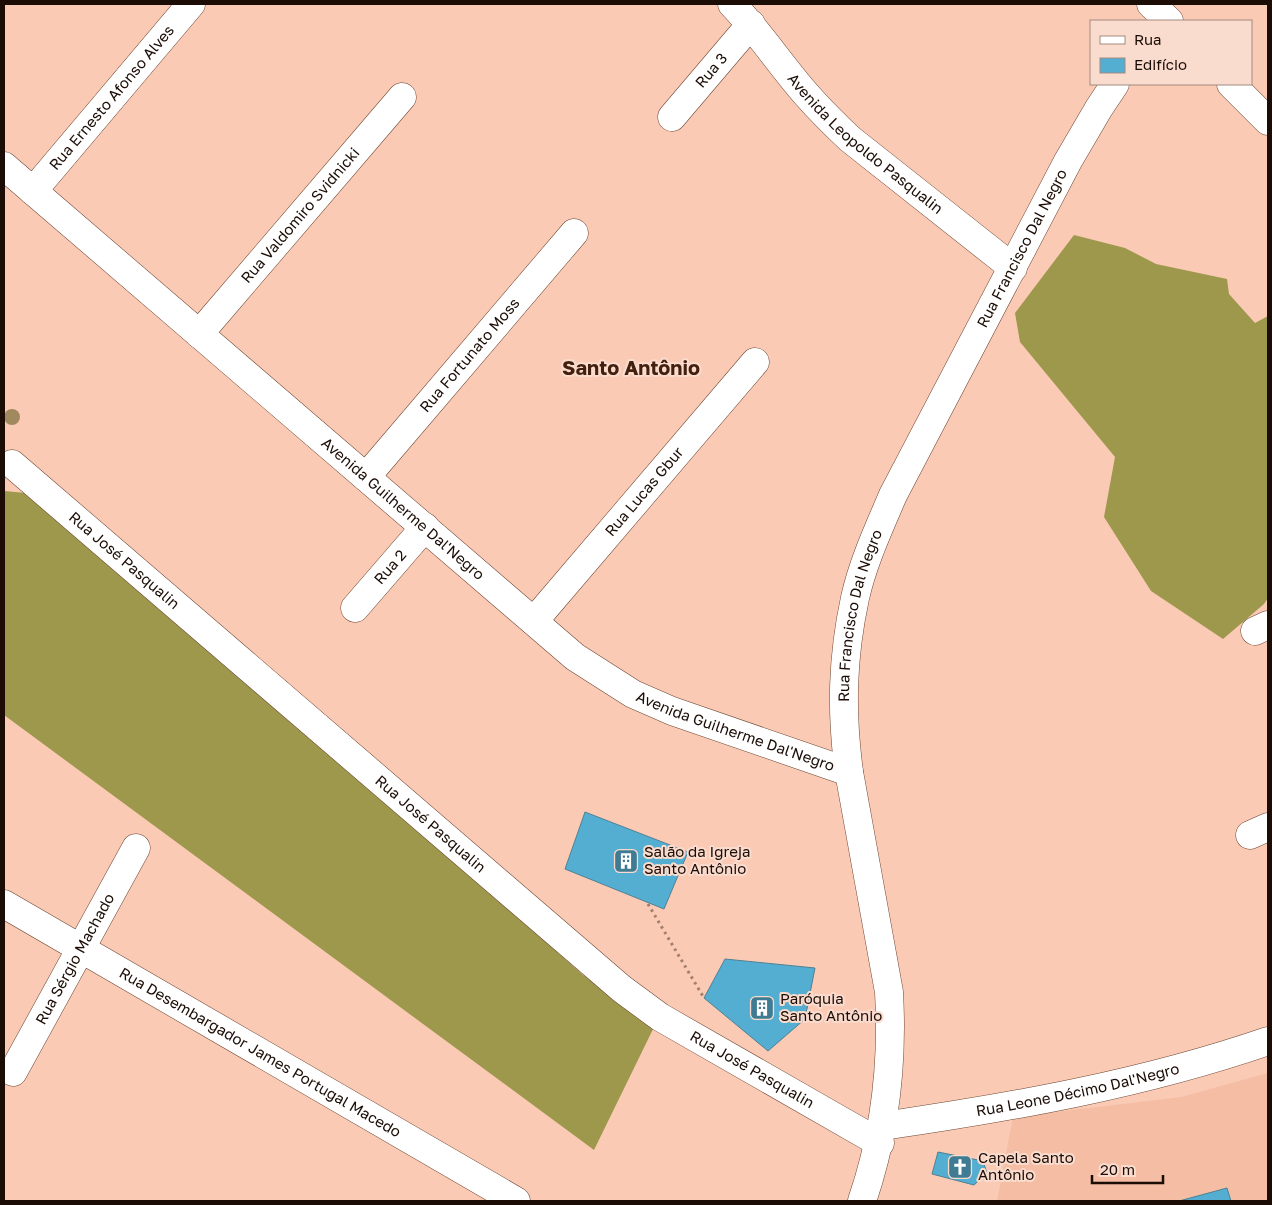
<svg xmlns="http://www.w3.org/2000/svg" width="1272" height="1205" font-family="'Golos Text',sans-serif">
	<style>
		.built { fill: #f4bda4 }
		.forest { fill: #9d984b }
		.building { fill: #54aed1; stroke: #4f8195 }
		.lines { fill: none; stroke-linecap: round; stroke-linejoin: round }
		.minor-casing { stroke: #6c4532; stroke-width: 29 }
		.path { stroke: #a17e6f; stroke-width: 3; stroke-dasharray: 2.5 4; stroke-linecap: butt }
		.minor { stroke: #fff; stroke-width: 28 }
		.tree { fill: #a0895f }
		.labels { text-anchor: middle; stroke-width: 4; stroke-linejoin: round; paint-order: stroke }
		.street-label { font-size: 15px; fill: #1b0c05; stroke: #fadccf }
		.poi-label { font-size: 15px; fill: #1b0c05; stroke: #fadccf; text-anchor: start }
		.district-label { font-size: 20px; font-weight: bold; fill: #431f0d; stroke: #fadccf }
	</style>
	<rect width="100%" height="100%" fill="#facab5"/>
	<!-- built -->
	<path class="built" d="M 1268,1073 L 1268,1201 L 997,1201 L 1013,1117 L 1181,1097 Z"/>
	<!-- forest -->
	<path class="forest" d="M 1074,235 L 1125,248 L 1156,264 L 1227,279 L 1229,294 L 1255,323 L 1268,316 L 1268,598 L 1264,604 L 1223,639 L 1151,591 L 1104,517 L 1115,457 L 1020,342 L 1015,313 Z
		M 4,491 L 26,493 L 284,709 L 583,975 L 656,1023 L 594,1150 L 4,715 Z"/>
	<!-- building -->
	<path class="building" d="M 585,812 L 688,852 L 664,909 L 565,869 Z
		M 725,959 L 815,968 L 805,1019 L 768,1051 L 704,998 Z
		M 938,1152 L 983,1161 L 987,1173 L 974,1185 L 932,1174 Z
		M 1227,1188 L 1231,1201 L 1179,1201 Z"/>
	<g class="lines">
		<defs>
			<g id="minor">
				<path id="s1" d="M 732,4 C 759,32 779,63 805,93 C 819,109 834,124 850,139 L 1013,268"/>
				<path d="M 1151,4 L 1169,21"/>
				<path d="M 1231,84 L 1268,121"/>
				<path id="s2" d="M 672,117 L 751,24"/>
				<path id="s3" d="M 4,166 L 575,657 L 633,694 L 672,711 L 849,772"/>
				<path id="s4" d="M 33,191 L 191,4"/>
				<path id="s5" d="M 199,334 L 402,97"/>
				<path id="s6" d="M 12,464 L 622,989 L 660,1017 L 880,1143"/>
				<path id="s7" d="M 366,477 L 574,233"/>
				<path id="s8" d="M 355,608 L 425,527"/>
				<path id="s9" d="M 534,621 L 755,362"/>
				<path d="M 1255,631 L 1268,625"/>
				<path d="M 1250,835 L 1268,827"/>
				<path id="s10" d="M 4,904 L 516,1201"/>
				<path id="s11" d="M 13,1072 L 136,848"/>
				<path id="s12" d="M 883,1126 C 1013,1107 1143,1084 1268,1041"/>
				<path id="s13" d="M 862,1201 C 885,1134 893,1063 889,992 L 849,772 C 841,712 842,658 855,598 C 863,562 879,528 893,495 L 1068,161 L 1099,108 L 1115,84"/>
			</g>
		</defs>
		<!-- minor casing -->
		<use href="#minor" class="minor-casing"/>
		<!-- path -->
		<path class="path" d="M 648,904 L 704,998"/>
		<!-- minor -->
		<use href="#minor" class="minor"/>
	</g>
	<!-- trees -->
	<circle class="tree" cx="12" cy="417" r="8"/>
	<!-- icons -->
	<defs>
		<symbol id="building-square" viewBox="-11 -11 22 22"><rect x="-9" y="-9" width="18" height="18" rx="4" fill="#3f7b92" stroke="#fadccf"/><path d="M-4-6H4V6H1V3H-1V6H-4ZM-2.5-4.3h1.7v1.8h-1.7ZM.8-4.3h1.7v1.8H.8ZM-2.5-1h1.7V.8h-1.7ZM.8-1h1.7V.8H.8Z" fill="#fff"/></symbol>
		<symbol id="church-square" viewBox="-11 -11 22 22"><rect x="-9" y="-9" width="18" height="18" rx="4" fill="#3f7b92" stroke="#fadccf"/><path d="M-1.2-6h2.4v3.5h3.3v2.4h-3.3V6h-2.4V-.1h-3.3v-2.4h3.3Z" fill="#fff"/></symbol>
	</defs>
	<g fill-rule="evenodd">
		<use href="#building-square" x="612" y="847" width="28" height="28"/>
		<use href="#building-square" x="748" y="994" width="28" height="28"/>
		<use href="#church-square" x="946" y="1153" width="28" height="28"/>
	</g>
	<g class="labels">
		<!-- street labels -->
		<g class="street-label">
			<text dy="5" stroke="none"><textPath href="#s2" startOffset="61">Rua 3</textPath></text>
			<text dy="5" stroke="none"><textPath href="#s4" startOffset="122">Rua Ernesto Afonso Alves</textPath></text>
			<text dy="5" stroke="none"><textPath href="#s1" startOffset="194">Avenida Leopoldo Pasqualin</textPath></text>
			<text dy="5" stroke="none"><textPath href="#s5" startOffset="156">Rua Valdomiro Svidnicki</textPath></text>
			<text dy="5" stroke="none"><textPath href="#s13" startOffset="999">Rua Francisco Dal Negro</textPath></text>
			<text dy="5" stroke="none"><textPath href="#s7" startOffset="160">Rua Fortunato Moss</textPath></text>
			<text dy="5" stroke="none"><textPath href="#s9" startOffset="170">Rua Lucas Gbur</textPath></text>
			<text dy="5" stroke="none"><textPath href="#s3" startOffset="526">Avenida Guilherme Dal'Negro</textPath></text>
			<text dy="5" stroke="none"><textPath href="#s6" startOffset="148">Rua José Pasqualin</textPath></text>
			<text dy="5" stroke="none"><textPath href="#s8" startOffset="54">Rua 2</textPath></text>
			<text dy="5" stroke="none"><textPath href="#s13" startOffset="594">Rua Francisco Dal Negro</textPath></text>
			<text dy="5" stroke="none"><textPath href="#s3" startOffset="931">Avenida Guilherme Dal'Negro</textPath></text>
			<text dy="5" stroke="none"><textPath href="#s6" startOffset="552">Rua José Pasqualin</textPath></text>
			<text dy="5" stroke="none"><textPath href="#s11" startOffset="129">Rua Sérgio Machado</textPath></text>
			<text dy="5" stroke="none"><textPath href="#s10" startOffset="296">Rua Desembargador James Portugal Macedo</textPath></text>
			<text dy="5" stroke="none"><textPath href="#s6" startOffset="958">Rua José Pasqualin</textPath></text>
			<text dy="5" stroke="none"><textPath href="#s12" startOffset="198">Rua Leone Décimo Dal'Negro</textPath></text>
		</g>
		<!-- poi labels -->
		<g class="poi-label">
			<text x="644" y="857">Salão da Igreja<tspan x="644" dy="17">Santo Antônio</tspan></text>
			<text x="780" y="1004">Paróquia<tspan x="780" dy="17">Santo Antônio</tspan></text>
			<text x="978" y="1163">Capela Santo<tspan x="978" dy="17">Antônio</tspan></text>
		</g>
		<!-- district labels -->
		<g class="district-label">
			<text x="631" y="375">Santo Antônio</text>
		</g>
	</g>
	<!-- border -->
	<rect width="1272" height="1205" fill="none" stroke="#1b0c05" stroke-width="10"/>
	<!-- legend -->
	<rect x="1090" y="20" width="162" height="65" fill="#fadccf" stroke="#a1897e"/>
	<rect x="1100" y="36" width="25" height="8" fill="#ffffff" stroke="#a1897e"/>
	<text x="1134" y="45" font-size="15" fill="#1b0c05">Rua</text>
	<rect x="1100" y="58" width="25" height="15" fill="#54aed1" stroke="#a1897e"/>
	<text x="1134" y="70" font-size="15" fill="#1b0c05">Edifício</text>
	<!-- scale -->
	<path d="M1092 1175v8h71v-8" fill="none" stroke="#1b0c05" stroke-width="2.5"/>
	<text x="1100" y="1175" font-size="15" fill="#1b0c05" stroke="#fadccf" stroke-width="4" paint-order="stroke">20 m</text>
</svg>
